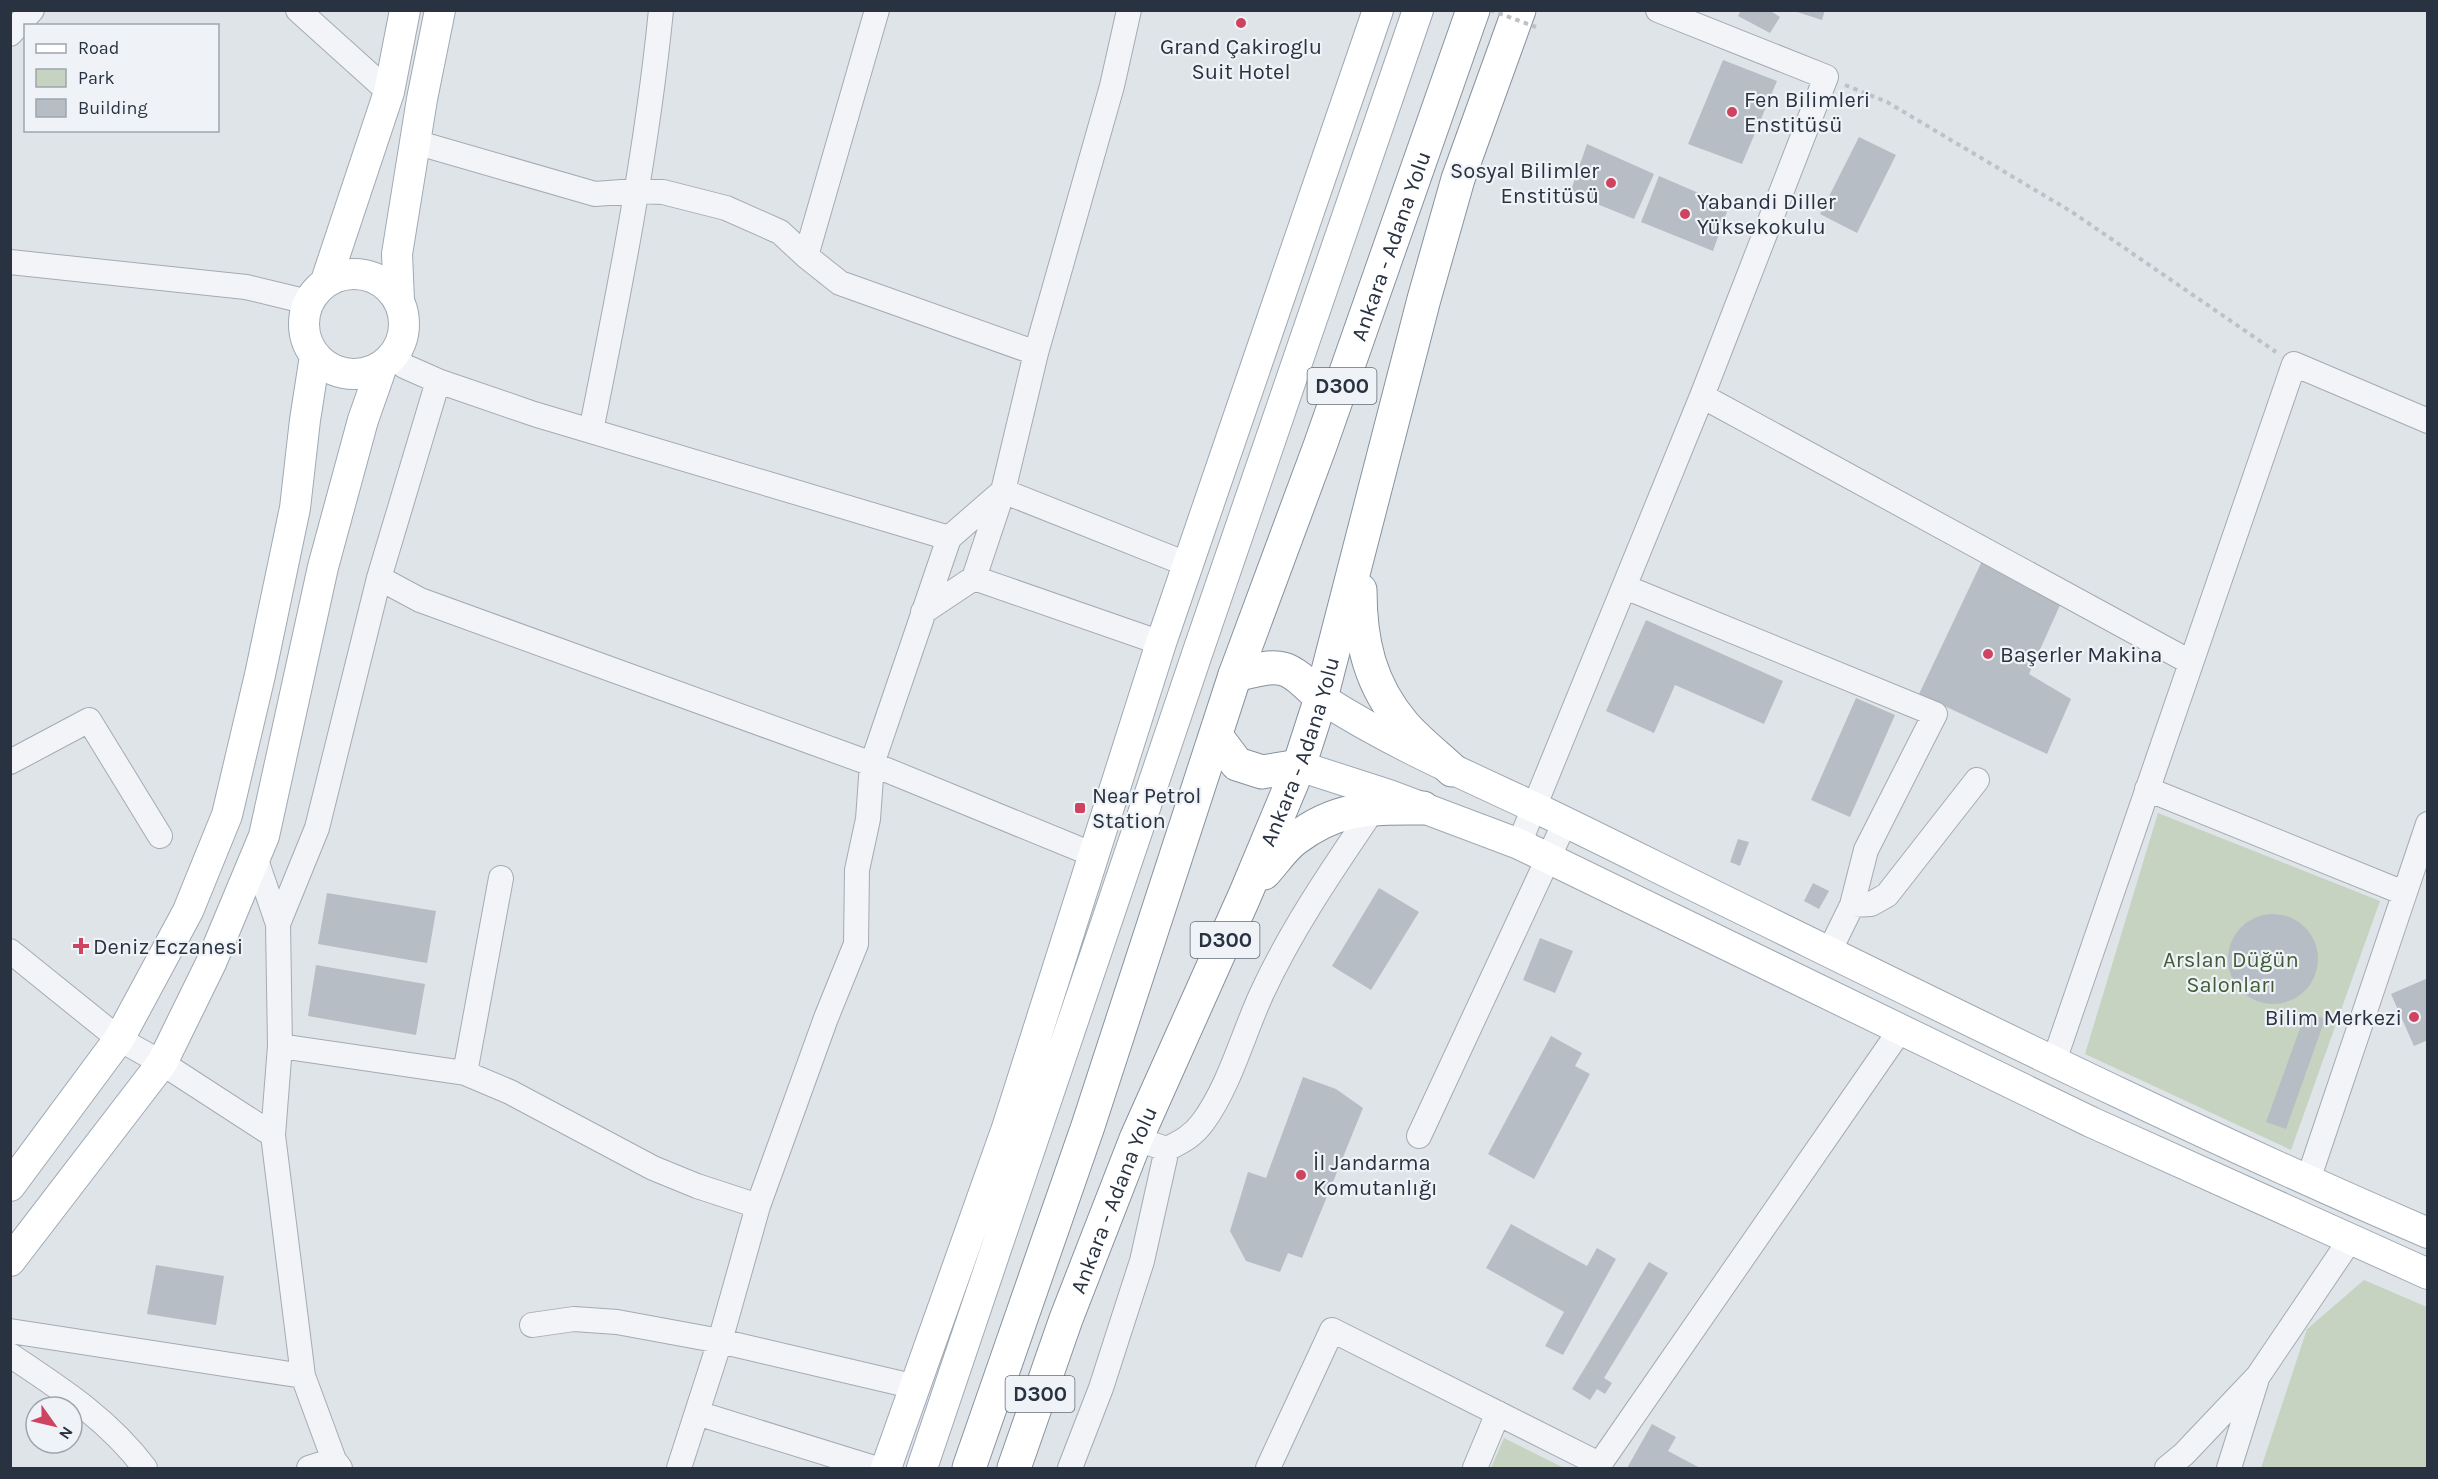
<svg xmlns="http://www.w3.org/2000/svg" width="2438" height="1479" font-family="Karla,sans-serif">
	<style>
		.green { fill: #c6d3c1 }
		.building { fill: #b7bdc5 }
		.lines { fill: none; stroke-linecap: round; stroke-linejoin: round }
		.minor-casing { stroke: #a4abb3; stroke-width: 26 }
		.major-casing { stroke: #9fa9b4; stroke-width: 32 }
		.highway-casing { stroke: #87929f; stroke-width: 35 }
		.path { stroke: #bdc2c7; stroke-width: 4; stroke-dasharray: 4.5 4.5; stroke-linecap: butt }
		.minor { stroke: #f2f4f7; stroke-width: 24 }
		.major { stroke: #fff; stroke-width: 30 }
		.highway { stroke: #fff; stroke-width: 33 }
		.path-bridge { stroke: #bdc2c7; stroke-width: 4; stroke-dasharray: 4.5 4.5; stroke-linecap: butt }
		.poi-dot { fill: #ce4460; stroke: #eff2f6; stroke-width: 2 }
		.labels { text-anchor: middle; stroke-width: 4.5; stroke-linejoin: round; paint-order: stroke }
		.shield { fill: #eff2f6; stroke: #646c77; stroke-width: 1.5 }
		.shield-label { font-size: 21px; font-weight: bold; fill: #283240 }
		.poi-label { font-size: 22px; fill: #283240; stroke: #eff2f6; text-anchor: start }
		.street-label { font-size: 22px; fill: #283240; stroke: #eff2f6 }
		.park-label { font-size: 22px; fill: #3f5c36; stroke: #eff2f6 }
	</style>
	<rect width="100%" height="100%" fill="#dfe4e9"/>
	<!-- green -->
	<path class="green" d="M 2158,813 L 2380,901 L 2291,1150 L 2085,1054 Z
		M 2364,1280 L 2427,1307 L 2427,1468 L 2261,1468 L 2307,1329 Z
		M 1504,1438 L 1564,1468 L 1491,1468 Z"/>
	<!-- building -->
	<path class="building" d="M 1741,10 L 1769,10 L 1780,17 L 1770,33 L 1738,16 Z
		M 1791,10 L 1825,10 L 1822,20 Z
		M 1723,60 L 1777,81 L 1742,164 L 1688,144 Z
		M 1859,137 L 1896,155 L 1857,233 L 1820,214 Z
		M 1587,144 L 1654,174 L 1634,219 L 1570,193 Z
		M 1659,176 L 1729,206 L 1713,251 L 1641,222 Z
		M 1983,559 L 2061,603 L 2029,674 L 2071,699 L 2047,754 L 1919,694 Z
		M 1646,620 L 1783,681 L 1764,724 L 1675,685 L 1654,733 L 1606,711 Z
		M 1856,698 L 1895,715 L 1850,817 L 1811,800 Z
		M 1738,839 L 1749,842 L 1740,866 L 1730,862 Z
		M 1813,883 L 1829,891 L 1819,909 L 1804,901 Z
		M 1379,888 L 1419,912 L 1371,990 L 1332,966 Z
		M 327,893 L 436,911 L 427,963 L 318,944 Z
		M2228 959a45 45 0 1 1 90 0a45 45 0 1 1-90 0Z
		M 1540,938 L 1573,951 L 1555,993 L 1523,980 Z
		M 316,965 L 425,984 L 416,1035 L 308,1016 Z
		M 2428,978 L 2428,1040 L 2414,1046 L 2391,994 Z
		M 2306,1012 L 2325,1019 L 2286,1129 L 2266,1122 Z
		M 1551,1036 L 1582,1053 L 1575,1066 L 1590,1074 L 1534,1179 L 1488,1154 Z
		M 1303,1077 L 1336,1089 L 1363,1108 L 1302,1258 L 1288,1253 L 1280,1272 L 1246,1261 L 1230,1231 L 1248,1172 L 1266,1178 Z
		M 1511,1224 L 1587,1266 L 1597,1248 L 1616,1259 L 1563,1355 L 1545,1346 L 1564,1312 L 1486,1268 Z
		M 1649,1262 L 1668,1273 L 1604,1378 L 1612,1383 L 1605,1394 L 1597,1389 L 1590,1400 L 1572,1389 Z
		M 156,1265 L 224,1276 L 216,1325 L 147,1314 Z
		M 1652,1424 L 1676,1437 L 1668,1451 L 1700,1468 L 1627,1468 Z"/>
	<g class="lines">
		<defs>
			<path id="minor" d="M 298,10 L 389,92
				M 877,10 L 806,256 L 840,283 L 1036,353
				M 10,34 L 32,10
				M 415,142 L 595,194 L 635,191 L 663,192 L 726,208 L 780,232 L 806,256
				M 10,262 L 246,287 L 308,302
				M 395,353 L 404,366 L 438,381 L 534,414 L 949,538
				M 1702,396 L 2190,662
				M 591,431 C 619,292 647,152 661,10
				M 379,578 L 420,600 L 872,764 L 1094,855
				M 974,578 L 1161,643
				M 1625,587 L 1935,714 L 1866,850 L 1852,905 L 1829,952
				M 923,612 L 974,578 L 1003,491 L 1036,353 L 1112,86 L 1129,10
				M 10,762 L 89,720 L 160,836
				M 2147,789 L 2404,893
				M 1519,844 L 1702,396 L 1826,77 L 1658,10
				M 255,857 L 278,924 L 280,1046 L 273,1135 L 303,1376 L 334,1460 L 340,1468
				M 1852,905 L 1871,904 L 1887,895 L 1977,780
				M 278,924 L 317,828 L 379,578 L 438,381
				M 10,951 L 119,1039 L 162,1063 L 273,1135
				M 280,1046 L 465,1073 L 510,1092 L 653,1168 L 697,1186 L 758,1206
				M 2054,1061 L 2294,364 L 2428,421
				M 465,1073 L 501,878
				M 1419,1136 L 1565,822
				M 1136,1139 L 1167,1149 C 1181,1142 1193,1136 1203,1122 C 1230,1085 1243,1034 1262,993 C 1292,928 1334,867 1374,808
				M 2308,1180 L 2428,824
				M 532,1325 L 574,1319 L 617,1322 L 720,1341 L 916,1387
				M 10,1331 L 303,1376
				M 10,1355 C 61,1389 108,1419 145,1468
				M 697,1413 L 874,1468
				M 309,1468 L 334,1460
				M 679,1468 L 720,1341 L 758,1206 L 826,1018 L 856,944 L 857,870 L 868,819 L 872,764 L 949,538 L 1003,491 L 1189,565
				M 1070,1468 L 1101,1388 L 1142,1261 L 1167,1149
				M 1268,1468 L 1332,1330 L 1599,1464
				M 1475,1468 L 1498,1413
				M 1597,1468 L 1901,1029
				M 2167,1468 L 2184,1454 L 2258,1376 L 2350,1240
				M 2229,1468 L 2256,1382"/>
			<path id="major" d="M304 324a50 50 0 1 1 100 0a50 50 0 1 1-100 0Z
				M 326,281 L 389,92 L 405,10
				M 399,300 L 397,254 L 422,99 L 440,10
				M 1321,698 C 1389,742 1463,774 1536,808 C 1595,836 1654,866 1713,895 C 1950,1011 2185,1129 2428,1233
				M 1299,766 L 1389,795 L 1519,844 L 2091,1122 L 2428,1274
				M 10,1186 L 119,1039 L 188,911 L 227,815 L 260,675 L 295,508 L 305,420 L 315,356
				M 10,1261 L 162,1063 L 211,963 L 264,836 L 323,567 L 363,420 L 382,366
				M 886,1468 L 1007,1128 L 1161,643 L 1378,10
				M 922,1468 L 1197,654 L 1418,10"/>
			<g id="highway">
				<path d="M 1360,590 C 1360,642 1370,685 1404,725 C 1418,741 1436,755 1452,770"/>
				<path d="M 1235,675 C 1284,663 1285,663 1321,698"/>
				<path d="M 1216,736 L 1237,764 L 1262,772 L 1299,766"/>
				<path d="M 1264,873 C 1274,862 1284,847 1295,839 C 1338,806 1373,808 1423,808"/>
				<path id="s1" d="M 969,1468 L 1088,1126 L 1235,675 L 1320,446 L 1473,10"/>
				<path id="s2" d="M 1014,1468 L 1066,1319 L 1136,1139 L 1245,895 L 1299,766 L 1321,698 L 1424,299 L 1458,179 L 1519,10"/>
			</g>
		</defs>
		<!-- minor casing -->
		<use href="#minor" class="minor-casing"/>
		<!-- major casing -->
		<use href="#major" class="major-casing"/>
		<!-- highway casing -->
		<use href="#highway" class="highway-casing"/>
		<!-- path -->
		<path class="path" d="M 1845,85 L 1887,102 L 2072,212 L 2276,352"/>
		<!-- minor -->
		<use href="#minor" class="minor"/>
		<!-- major -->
		<use href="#major" class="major"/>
		<!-- highway -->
		<use href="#highway" class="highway"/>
		<!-- path-bridge -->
		<path class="path-bridge" d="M 1490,10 L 1536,27"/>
	</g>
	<!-- markers -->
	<g class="poi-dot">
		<circle cx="1241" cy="23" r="6"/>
		<circle cx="1732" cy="112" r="6"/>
		<circle cx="1611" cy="183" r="6"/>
		<circle cx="1685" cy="214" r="6"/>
		<circle cx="1988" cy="654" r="6"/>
		<rect x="1074" y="802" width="12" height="12" rx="3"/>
		<path d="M78 937h6v6h6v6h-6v6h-6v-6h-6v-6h6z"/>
		<circle cx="2414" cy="1017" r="6"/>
		<circle cx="1301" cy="1175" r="6"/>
	</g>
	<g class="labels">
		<!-- shield labels -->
		<g class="shield">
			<rect x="1307.5" y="368" width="69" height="36" rx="4.5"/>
			<rect x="1190.5" y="922" width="69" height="36" rx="4.5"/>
			<rect x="1005.5" y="1376" width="69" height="36" rx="4.5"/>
		</g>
		<g class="shield-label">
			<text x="1342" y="393">D300</text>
			<text x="1225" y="947">D300</text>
			<text x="1040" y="1401">D300</text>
		</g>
		<!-- poi labels -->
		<g class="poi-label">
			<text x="1241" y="54" text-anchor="middle">Grand Çakiroglu<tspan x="1241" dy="25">Suit Hotel</tspan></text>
			<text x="1744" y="107">Fen Bilimleri<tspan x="1744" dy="25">Enstitüsü</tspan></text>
			<text x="1599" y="178" text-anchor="end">Sosyal Bilimler<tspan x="1599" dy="25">Enstitüsü</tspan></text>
			<text x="1697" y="209">Yabandi Diller<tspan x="1697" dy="25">Yüksekokulu</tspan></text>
			<text x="2000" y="662">Başerler Makina</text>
			<text x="1092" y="803">Near Petrol<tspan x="1092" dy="25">Station</tspan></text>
			<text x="93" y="954">Deniz Eczanesi</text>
			<text x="2402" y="1025" text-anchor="end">Bilim Merkezi</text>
			<text x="1313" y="1170">İl Jandarma<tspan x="1313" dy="25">Komutanlığı</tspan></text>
		</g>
		<!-- street labels -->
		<g class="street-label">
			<text dy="8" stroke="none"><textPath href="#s1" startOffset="1293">Ankara - Adana Yolu</textPath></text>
			<text dy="8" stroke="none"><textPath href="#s2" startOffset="772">Ankara - Adana Yolu</textPath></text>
			<text dy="8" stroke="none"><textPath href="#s2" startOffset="286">Ankara - Adana Yolu</textPath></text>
		</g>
		<!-- park labels -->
		<g class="park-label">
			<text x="2231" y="967">Arslan Düğün<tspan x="2231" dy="25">Salonları</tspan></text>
		</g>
	</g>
	<!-- border -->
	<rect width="2438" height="1479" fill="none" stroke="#283240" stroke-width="24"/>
	<!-- legend -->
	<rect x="24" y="24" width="195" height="108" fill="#eff2f6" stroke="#9fa5ad" stroke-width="1.5"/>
	<rect x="36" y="44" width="30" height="9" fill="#ffffff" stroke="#9fa5ad" stroke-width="1.5"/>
	<text x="78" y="54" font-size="18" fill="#283240">Road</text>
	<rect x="36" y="69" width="30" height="18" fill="#c6d3c1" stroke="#9fa5ad" stroke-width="1.5"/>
	<text x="78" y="84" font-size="18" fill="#283240">Park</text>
	<rect x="36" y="99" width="30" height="18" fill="#b7bdc5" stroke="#9fa5ad" stroke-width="1.5"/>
	<text x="78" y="114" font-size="18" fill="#283240">Building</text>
	<!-- north arrow -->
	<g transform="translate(54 1425) rotate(124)"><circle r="28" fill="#eff2f6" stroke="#9fa5ad" stroke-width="1.5"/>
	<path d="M0-4.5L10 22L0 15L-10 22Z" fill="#ce4460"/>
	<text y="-9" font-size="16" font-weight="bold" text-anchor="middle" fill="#283240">N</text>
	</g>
</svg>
